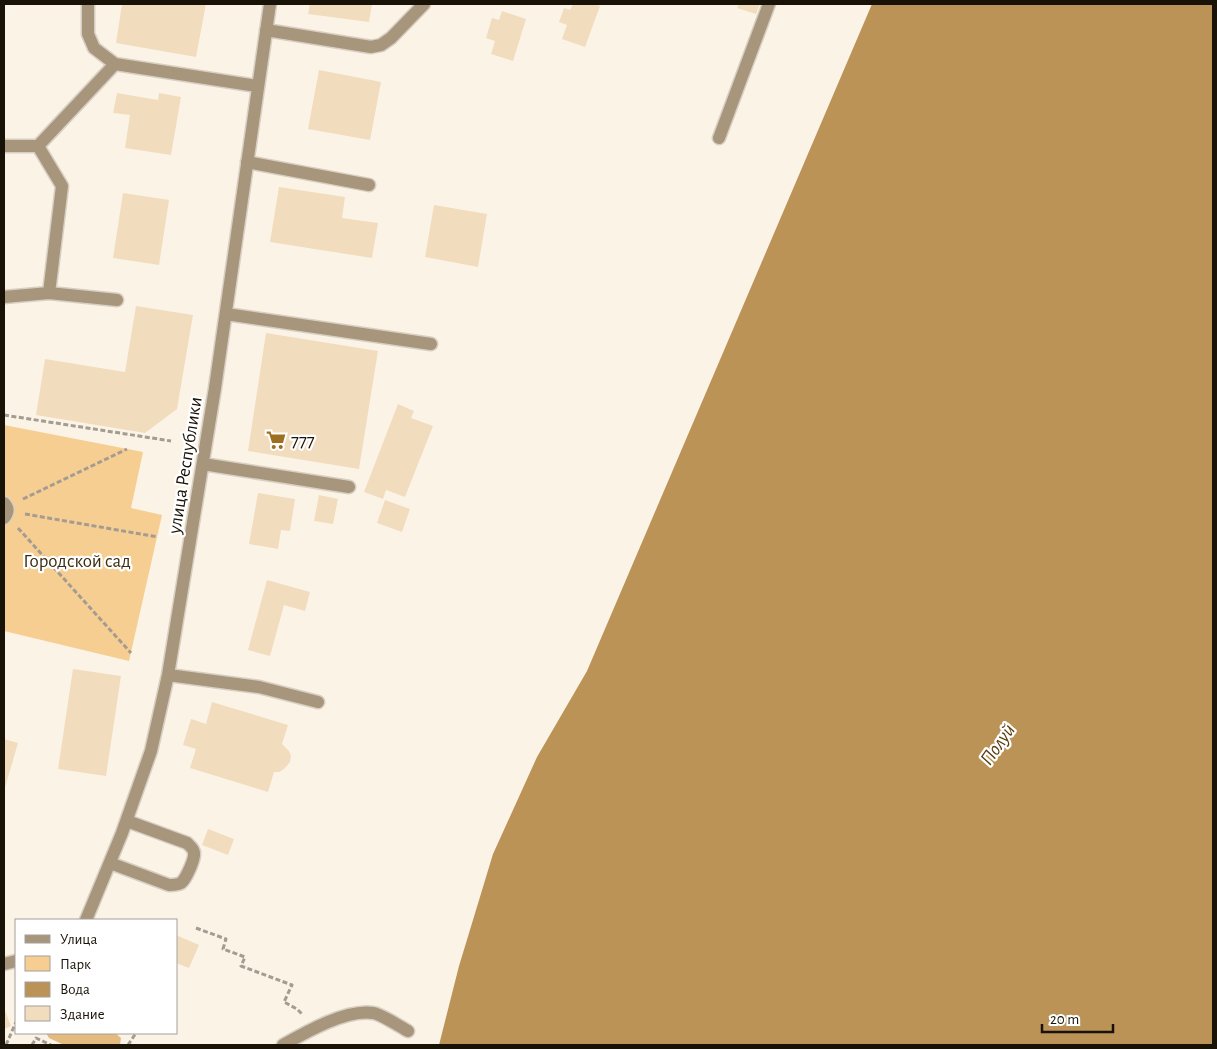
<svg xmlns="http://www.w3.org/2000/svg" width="1217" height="1049" font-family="'Alegreya Sans',sans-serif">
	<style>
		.green { fill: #f7ce91 }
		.forest { fill: #e4bb7e }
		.water { fill: #bb9357 }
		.building { fill: #f2dcbe }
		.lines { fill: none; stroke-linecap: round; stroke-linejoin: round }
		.minor-casing { stroke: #d8cfc3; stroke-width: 15 }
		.path { stroke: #a49c90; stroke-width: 3; stroke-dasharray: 5 2.5; stroke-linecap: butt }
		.minor { stroke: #a7957c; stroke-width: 12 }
		.labels { text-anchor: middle; stroke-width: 4.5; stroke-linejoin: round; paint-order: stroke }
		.poi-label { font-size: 19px; fill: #191207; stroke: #fff; text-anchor: start }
		.street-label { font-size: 19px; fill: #191207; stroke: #fff }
		.park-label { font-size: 19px; fill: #3e2d12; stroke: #fff }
		.water-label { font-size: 20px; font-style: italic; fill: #593d0c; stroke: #fff }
	</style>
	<rect width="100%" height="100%" fill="#fcf3e7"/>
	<!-- green -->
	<path class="green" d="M 4,425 L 143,452 L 131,508 L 162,515 L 129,661 L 4,631 Z"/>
	<!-- forest -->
	<path class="forest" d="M 46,1033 L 115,1033 L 121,1038 L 120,1045 L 64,1045 L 49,1038 Z"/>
	<!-- water -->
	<path class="water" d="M 872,4 L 1213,4 L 1213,1045 L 439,1045 L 459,966 L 493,854 L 537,757 L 587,671 Z"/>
	<!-- building -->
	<path class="building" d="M 122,4 L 206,4 L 196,57 L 116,43 Z
		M 310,4 L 372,4 L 369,22 L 308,14 Z
		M 573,4 L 593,4 L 600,6 L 585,47 L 562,39 L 567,25 L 559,22 L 564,8 L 570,10 Z
		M 739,4 L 760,4 L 756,14 L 737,8 Z
		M 502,11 L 526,19 L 513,61 L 491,54 L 495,41 L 486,38 L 492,18 L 499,20 Z
		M 319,70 L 381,82 L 370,140 L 308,129 Z
		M 117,93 L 158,100 L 159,93 L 181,97 L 171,155 L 125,148 L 130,115 L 113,113 Z
		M 279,187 L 345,197 L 342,218 L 378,223 L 372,258 L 270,242 Z
		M 123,193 L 169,200 L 159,265 L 113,258 Z
		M 434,205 L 487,214 L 478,267 L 425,257 Z
		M 136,306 L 193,315 L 177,409 L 145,433 L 36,415 L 45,359 L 125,372 Z
		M 266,333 L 378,351 L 359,469 L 248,451 Z
		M 398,404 L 414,411 L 411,418 L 433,426 L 405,497 L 386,490 L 383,499 L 364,492 Z
		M 258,493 L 295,499 L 290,531 L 281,530 L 278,549 L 249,544 Z
		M 319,495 L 338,499 L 333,524 L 314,521 Z
		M 385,500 L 410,509 L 402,532 L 377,523 Z
		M 267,580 L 310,592 L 305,611 L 284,605 L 270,656 L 248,650 Z
		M 73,669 L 121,676 L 106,776 L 58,769 Z
		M 212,702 L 288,725 L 282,744 L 289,751 L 291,756 L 290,762 L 284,769 L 279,772 L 274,772 L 268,792 L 190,768 L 196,749 L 183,745 L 191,719 L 206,724 Z
		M 4,739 L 18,743 L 4,791 Z
		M 208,829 L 234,839 L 228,855 L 202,845 Z
		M 176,935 L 199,945 L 189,968 L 176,963 Z
		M 4,1008 L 11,1026 L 4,1029 Z"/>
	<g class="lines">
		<defs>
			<path id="minor" d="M 88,4 L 88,34 L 94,48 L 115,64
				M 266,30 L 371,47 L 381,45 L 391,38 L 424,4
				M 719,138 L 769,4
				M 4,146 L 38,146
				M 247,162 L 369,185
				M 49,293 L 117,300
				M 4,297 L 49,293 L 62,186 L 38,146 L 115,64 L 257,86
				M 226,314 L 431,344
				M 203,464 L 349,487
				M 4,503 C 9,508 8,513 4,518
				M 168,675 L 259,687 L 318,702
				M 110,863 L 169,885 C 173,885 177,885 181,883 C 186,879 195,859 194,853 C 194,849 190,846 187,843 L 127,821
				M 86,920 L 122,833 L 151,751 L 168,675 L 215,388 L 270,4
				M 4,964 L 16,961
				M 283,1045 C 306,1032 346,1009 373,1013 C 381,1014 399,1026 408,1031"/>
		</defs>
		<!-- minor casing -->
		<use href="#minor" class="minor-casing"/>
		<!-- path -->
		<path class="path" d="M 4,415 L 171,441
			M 23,499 L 127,449
			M 25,514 L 158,537
			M 18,528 L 131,653
			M 196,928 L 226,939 L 223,949 L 245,957 L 241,966 L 292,985 L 284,1002 L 297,1009 L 303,1015
			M 6,1045 L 16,1022
			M 32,1045 L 36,1038 L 51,1045
			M 128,1045 L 136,1033"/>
		<!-- minor -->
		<use href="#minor" class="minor"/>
	</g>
	<!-- icons -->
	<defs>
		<symbol id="supermarket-bare" viewBox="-9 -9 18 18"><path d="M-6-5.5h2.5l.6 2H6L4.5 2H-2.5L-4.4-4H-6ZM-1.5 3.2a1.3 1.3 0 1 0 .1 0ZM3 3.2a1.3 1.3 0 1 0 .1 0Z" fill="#9d6f20" stroke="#fff" stroke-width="2.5" paint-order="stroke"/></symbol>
	</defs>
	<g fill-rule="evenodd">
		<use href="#supermarket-bare" x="262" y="426" width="28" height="28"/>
	</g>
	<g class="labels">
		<!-- poi labels -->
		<g class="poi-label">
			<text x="291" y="447">777</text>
		</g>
		<!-- street labels -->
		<g class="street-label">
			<text transform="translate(184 465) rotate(-81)" y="7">улица Республики</text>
		</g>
		<!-- park labels -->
		<g class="park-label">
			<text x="77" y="567">Городской сад</text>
		</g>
		<!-- water labels -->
		<g class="water-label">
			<text transform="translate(997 744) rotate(-55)" y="7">Полуй</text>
		</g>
	</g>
	<!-- border -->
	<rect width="1217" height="1049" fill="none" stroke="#191207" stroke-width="10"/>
	<!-- legend -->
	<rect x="15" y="919" width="162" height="115" fill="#ffffff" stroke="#a3a09c"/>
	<rect x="25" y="935" width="25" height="8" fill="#a7957c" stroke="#a3a09c"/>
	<text x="60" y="944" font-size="15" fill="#191207">Улица</text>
	<rect x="25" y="956" width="25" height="15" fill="#f7ce91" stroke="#a3a09c"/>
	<text x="60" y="969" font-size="15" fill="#191207">Парк</text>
	<rect x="25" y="982" width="25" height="15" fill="#bb9357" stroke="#a3a09c"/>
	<text x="60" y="994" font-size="15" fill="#191207">Вода</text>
	<rect x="25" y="1006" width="25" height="15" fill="#f2dcbe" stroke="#a3a09c"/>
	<text x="60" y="1019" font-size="15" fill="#191207">Здание</text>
	<!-- scale -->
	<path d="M1042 1024v8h71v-8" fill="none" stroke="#191207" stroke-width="2.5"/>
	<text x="1050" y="1024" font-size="15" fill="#191207" stroke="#ffffff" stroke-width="4" paint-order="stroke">20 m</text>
</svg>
